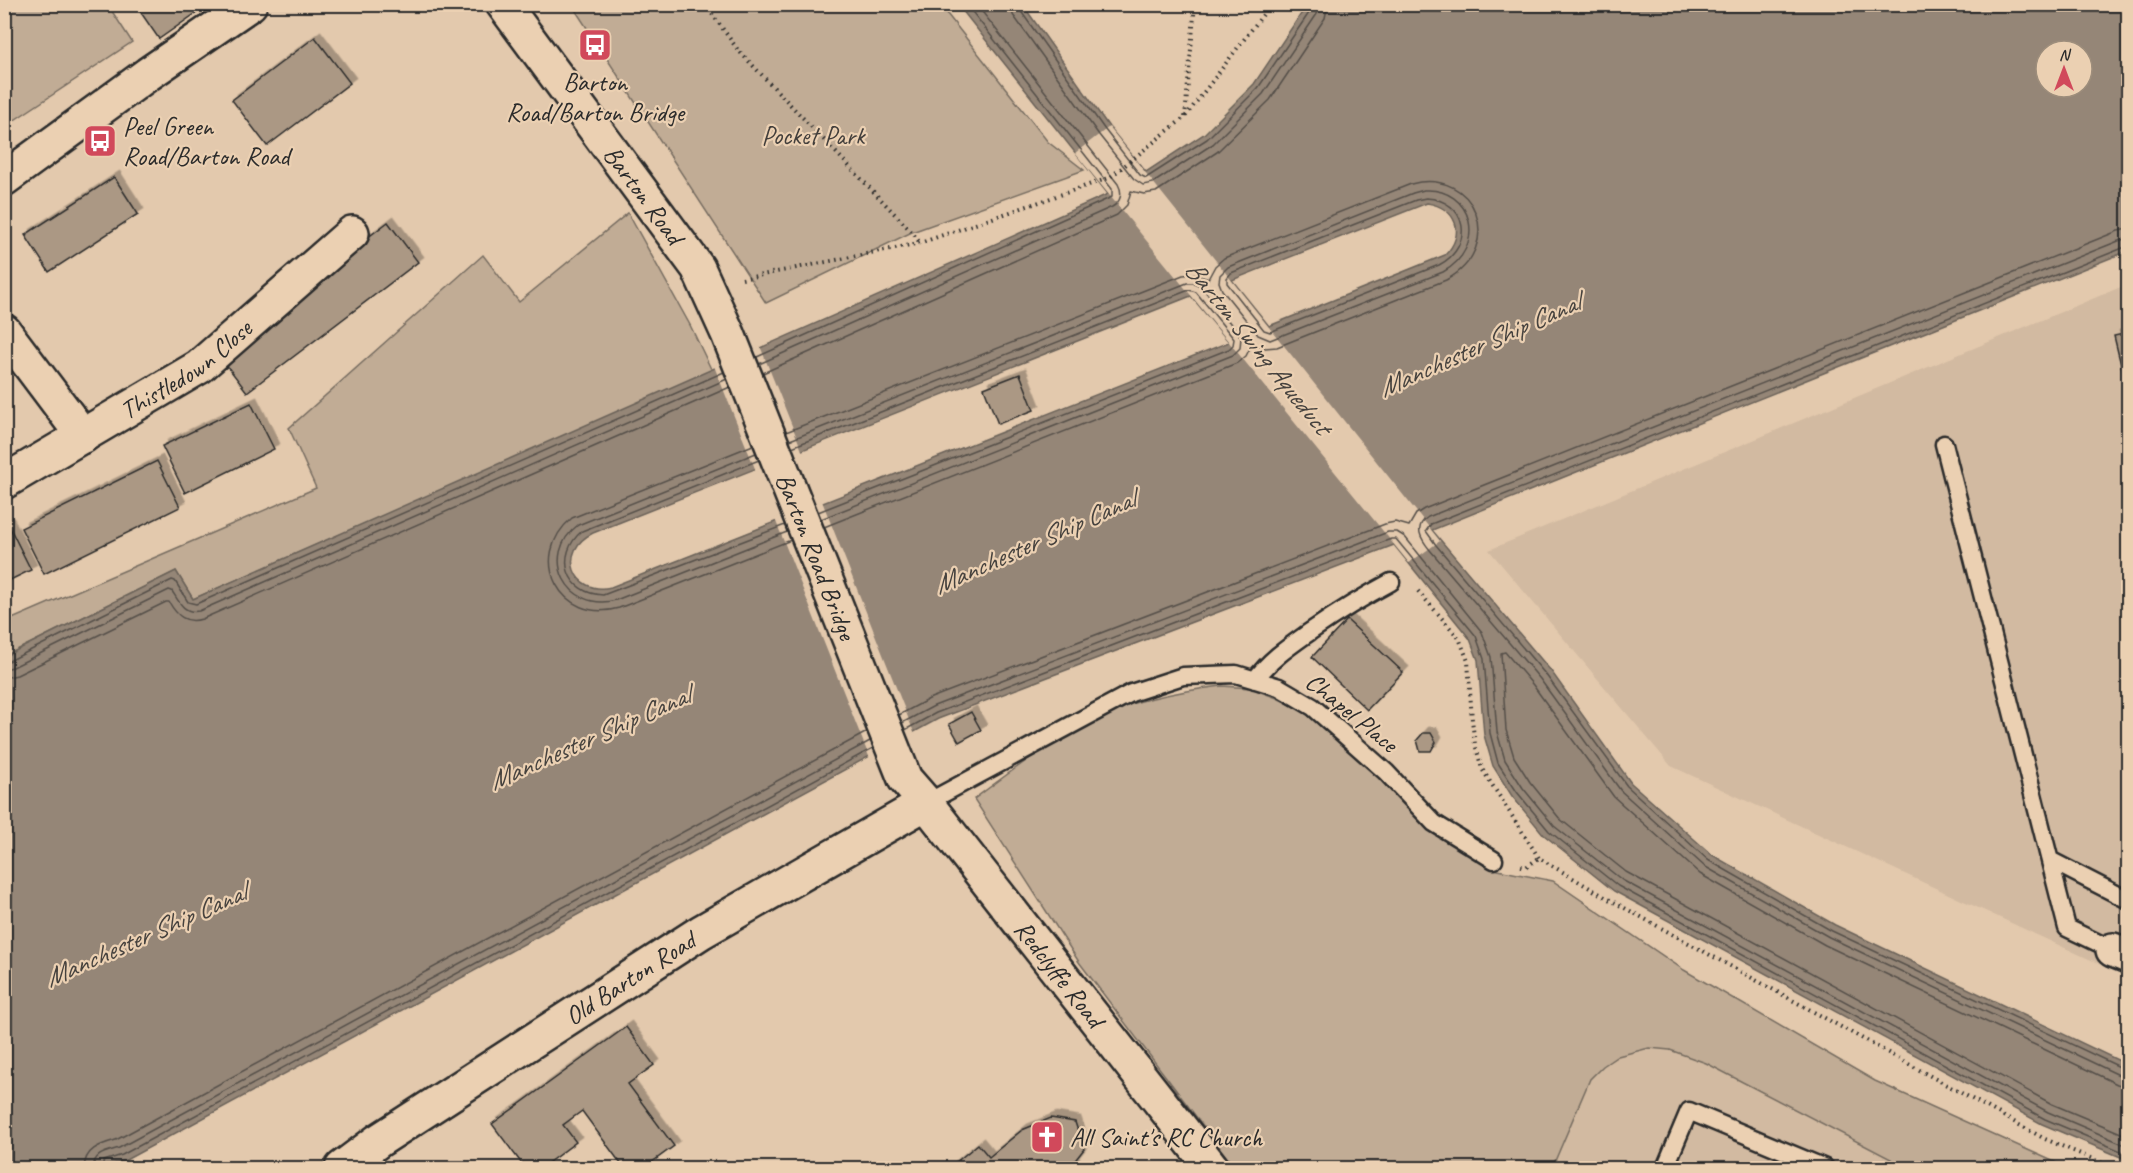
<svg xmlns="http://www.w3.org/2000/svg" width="2133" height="1173" font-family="Caveat,sans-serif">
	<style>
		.built { fill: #d2baa1 }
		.green { fill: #c1ac95; stroke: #766c60; stroke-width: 1.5 }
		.water { fill: #958677; stroke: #6b6259; stroke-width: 1.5; fill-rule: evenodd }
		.pier { fill: #e3c9ad }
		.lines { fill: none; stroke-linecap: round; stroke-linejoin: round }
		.shore { stroke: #554f49; stroke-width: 1.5 }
		.building { fill: #ab9884; stroke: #2b2b2b; stroke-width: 1.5; filter: url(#shadow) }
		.service-casing { stroke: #2b2b2b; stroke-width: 21 }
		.minor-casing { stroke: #2b2b2b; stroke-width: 38 }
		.tertiary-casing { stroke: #2b2b2b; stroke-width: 38 }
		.secondary-casing { stroke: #2b2b2b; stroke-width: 38 }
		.path { stroke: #2b2b2b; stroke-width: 4; stroke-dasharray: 1.5 4.5; stroke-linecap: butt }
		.service { stroke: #ebd0b2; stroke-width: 16 }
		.minor { stroke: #ebd0b2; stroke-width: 33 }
		.tertiary { stroke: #ebd0b2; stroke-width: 33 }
		.secondary { stroke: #ebd0b2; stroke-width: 33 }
		.labels { text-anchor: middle; stroke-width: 4.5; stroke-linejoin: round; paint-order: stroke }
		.poi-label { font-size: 26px; fill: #2b2b2b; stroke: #ebd0b2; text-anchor: start }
		.park-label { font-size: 26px; fill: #423e3b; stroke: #ebd0b2 }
		.street-label { font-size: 26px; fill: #2b2b2b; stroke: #ebd0b2 }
		.water-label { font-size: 27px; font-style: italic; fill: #46423e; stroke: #ebd0b2 }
	</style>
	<defs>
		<filter id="shadow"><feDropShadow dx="5.5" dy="-5.5" stdDeviation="0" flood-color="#0004"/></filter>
	</defs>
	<rect width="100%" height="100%" fill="#e3c9ad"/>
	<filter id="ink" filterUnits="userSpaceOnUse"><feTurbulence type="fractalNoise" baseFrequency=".0167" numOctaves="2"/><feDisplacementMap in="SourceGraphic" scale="12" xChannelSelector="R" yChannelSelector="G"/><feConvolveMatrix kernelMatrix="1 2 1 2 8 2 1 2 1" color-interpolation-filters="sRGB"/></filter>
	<g filter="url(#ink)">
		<!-- built -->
		<path class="built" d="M 2128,284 L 2128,977 L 1671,766 L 1489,550 Z
			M 1649,1048 L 1670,1050 L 1706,1063 L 1908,1168 L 1552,1168 L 1590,1079 L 1603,1066 L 1618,1056 Z"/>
		<!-- green -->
		<path class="green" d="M 5,4 L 108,5 L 132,42 L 10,123 L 5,114 Z
			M 572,5 L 940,5 L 1048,142 L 1084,170 L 912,232 L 766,303 Z
			M 628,213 L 690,325 L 712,371 L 193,599 L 176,571 L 5,656 L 5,622 L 316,488 L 289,428 L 483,255 L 519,302 Z
			M 1222,686 L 1250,688 L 1277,698 L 1302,710 L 1398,794 L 1429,829 L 1461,850 L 1498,870 L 1553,881 L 1684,970 L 1875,1081 L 2068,1168 L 1908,1168 L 1706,1063 L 1670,1050 L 1649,1048 L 1618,1056 L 1603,1066 L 1590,1079 L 1552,1168 L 1235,1168 L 1079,962 L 974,799 C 1013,770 1054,739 1097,717 C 1135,699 1180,691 1222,686 Z"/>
		<!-- water -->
		<path class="water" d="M 958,5 L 1023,5 L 1109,127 L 1146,172 L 1204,134 L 1254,84 L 1307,5 L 2128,5 L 2128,251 L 1432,530 L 1551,671 L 1631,783 L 1712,855 L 1835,925 L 2128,1065 L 2128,1160 L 2042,1124 L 1614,891 L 1544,835 L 1512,796 L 1493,766 L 1484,735 L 1478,660 L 1470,639 L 1394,545 L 938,719 L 124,1161 L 98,1168 L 5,1168 L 5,656 L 176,571 L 193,599 L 1108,194 ZM 2046,51 L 2082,51 L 2082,87 L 2046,87 ZM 1427,203 C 1457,208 1466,234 1445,255 L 1269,326 L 1232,280 ZM 1191,296 L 1229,342 L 611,587 C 572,596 557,550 593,533 Z"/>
		<!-- pier -->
		<path class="pier" d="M 1109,127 L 1440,541 L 1409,563 L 1075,153 Z
			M 760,346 L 803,453 L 756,471 L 714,366 Z
			M 822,501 L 915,735 L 870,759 L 775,519 Z"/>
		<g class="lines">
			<!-- shore -->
			<path class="shore" d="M 1011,4 L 1013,15 L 1099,135 L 1134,179 L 1143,185 L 1153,183 L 1213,144 L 1263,94 L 1317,14 L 1319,4
				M 1018,4 L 1020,10 L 1105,130 L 1140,175 L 1146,178 L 1207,139 L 1258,88 L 1311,10 L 1312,4
				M 1424,190 C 1473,187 1488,247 1443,272 L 1270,340 L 1258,335 L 1222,290 L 1219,282 L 1220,275 L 1228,267 L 1413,193 Z
				M 1426,198 C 1468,200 1475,246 1439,265 L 1270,332 L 1264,330 L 1227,283 L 1227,278 L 1231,273 L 1416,200 Z
				M 2128,239 L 2121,240 L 1428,517 C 1413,527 1421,539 1430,550 L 1540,679 L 1621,791 L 1704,866 L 1829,937 L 2121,1076 L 2128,1078
				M 2128,246 L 1431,524 L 1426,531 L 1436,545 L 1546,675 L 1627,786 L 1708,860 L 1832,931 L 2124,1069 L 2128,1070
				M 757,357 L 1112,197 L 1112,189 L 966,4
				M 759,364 L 1112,207 C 1121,202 1123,193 1118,184 L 976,4
				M 763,373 L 1117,215 L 1127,205 L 1131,191 L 1144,194 L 1156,192 L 1217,152 L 1270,100 L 1325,18 L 1328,4
				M 786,432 L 1183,275 L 1194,274 L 1208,279 L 1215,266 L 1224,258 L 1411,184 C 1476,167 1507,247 1446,280 L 1277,347 L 1265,348 L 1252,344 L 1246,356 L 1237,363 L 824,527
				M 790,440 L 1187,283 L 1194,283 L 1201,286 L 1241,337 L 1240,348 L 1233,355 L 821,519
				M 753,445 L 572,518 C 525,558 561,625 619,608 L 791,540
				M 792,447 L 1189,290 L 1196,292 L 1234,339 L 1233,345 L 1229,349 L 818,512
				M 756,453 L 578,525 C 538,556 567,613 616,600 L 787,532
				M 759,460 L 582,531 C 554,555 566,594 603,595 L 785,525
				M 4,661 L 9,661 L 172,580 L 175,581 L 188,602 L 196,604 L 724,372
				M 4,669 L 13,667 L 169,590 L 172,591 C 179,602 184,614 199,611 L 727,379
				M 4,678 L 17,675 L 166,602 L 169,602 C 177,616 186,624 202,619 L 730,387
				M 899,715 L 931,698 L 1385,524 L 1395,522 L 1409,526 L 1416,514 L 1424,509 L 2118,231 L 2128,229
				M 902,723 L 934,706 L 1388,532 L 1397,532 L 1405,537 L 1482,632 L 1491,657 L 1497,732 L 1505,760 L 1523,788 L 1554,826 L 1622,880 L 2048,1112 L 2128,1146
				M 905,730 L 936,713 L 1391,539 L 1396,539 L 1476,636 L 1484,659 L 1490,733 L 1498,763 L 1517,792 L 1549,831 L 1618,886 L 2045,1119 L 2128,1154
				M 2128,1087 L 2117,1084 L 1825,945 L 1700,874 L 1614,797 L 1533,685 L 1505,652 L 1501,653 L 1506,730 L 1514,757 L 1530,782 L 1560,819 L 1626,872 L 2052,1104 L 2128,1136
				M 84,1168 C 85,1149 99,1145 116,1140 L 867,732
				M 93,1168 C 94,1153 107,1152 119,1148 L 870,741
				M 101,1168 L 104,1161 L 122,1155 L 873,748"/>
		</g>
		<!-- building -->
		<path class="building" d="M 135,4 L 209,4 L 159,39 Z
			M 315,37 L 350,83 L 267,146 L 232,100 Z
			M 114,177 L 138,214 L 49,272 L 25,235 Z
			M 388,222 L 418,262 L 247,392 L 217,353 Z
			M 2128,333 L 2128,394 L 2114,336 Z
			M 1020,374 L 1034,410 L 998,424 L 984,388 Z
			M 251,403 L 274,449 L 185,493 L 162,446 Z
			M 157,461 L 180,507 L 44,574 L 21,528 Z
			M 8,524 L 31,570 L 4,583 L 4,526 Z
			M 1347,620 L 1403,672 L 1367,710 L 1312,657 Z
			M 971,712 L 981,730 L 959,742 L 949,724 Z
			M 1423,733 L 1431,733 L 1436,742 L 1431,751 L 1420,751 L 1417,740 Z
			M 626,1027 L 654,1065 L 628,1084 L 674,1146 L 644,1168 L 624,1168 L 582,1111 L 563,1125 L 576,1142 L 541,1168 L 525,1168 L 492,1124 Z
			M 1051,1118 L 1075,1122 L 1084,1149 L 1073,1163 L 1077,1168 L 949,1168 L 978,1144 L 989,1157 L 1022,1130 Z"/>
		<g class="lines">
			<defs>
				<path id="service" d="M 1944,444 L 2067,928 L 2113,950
					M 1255,680 C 1270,659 1290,646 1311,631 C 1337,613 1363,597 1391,582
					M 926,803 L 1131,693 L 1183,676 L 1236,674 L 1279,687 L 1313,707 L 1386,772 L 1434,823 L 1494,860
					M 2050,860 L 2128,900
					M 1665,1168 L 1689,1111 L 1825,1168"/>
				<g id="minor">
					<path d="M 4,331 L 83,436"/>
					<path id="s1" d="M 4,482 L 199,367 L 352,233"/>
					<path d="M 2113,950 L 2128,956"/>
					<path id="s2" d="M 342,1168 L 378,1141 L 701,932 L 926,803"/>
				</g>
				<path id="tertiary" d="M 4,179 L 148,74 L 250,4"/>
				<g id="secondary">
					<path id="s3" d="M 503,4 L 698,268 L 728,334 L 905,779 L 926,803 L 1212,1168"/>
				</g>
			</defs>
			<!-- service casing -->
			<use href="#service" class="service-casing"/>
			<!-- minor casing -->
			<use href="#minor" class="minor-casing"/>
			<!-- tertiary casing -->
			<use href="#tertiary" class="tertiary-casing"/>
			<!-- secondary casing -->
			<use href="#secondary" class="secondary-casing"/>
			<!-- path -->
			<path class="path" d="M 705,4 L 738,50 L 912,232 L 920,243
				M 1185,117 L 1195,4
				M 742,279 L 920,243 L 1109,178 L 1185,117 L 1271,4
				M 1418,591 L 1459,638 L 1468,661 L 1472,720 L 1475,744 L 1482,769 L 1539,858
				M 1521,866 L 1526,867 L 1539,858 L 1612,901 L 2045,1139 L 2114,1168"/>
			<!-- service -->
			<use href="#service" class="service"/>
			<!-- minor -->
			<use href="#minor" class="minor"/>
			<!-- tertiary -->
			<use href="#tertiary" class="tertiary"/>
			<!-- secondary -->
			<use href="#secondary" class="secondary"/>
		</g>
	</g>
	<!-- icons -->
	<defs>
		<symbol id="bus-square" viewBox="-11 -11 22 22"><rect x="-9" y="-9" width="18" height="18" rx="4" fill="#d1495b" stroke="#ebd0b2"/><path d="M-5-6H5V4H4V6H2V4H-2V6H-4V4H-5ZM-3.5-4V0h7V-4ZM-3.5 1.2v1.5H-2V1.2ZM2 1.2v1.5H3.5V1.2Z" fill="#fff"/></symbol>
		<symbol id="church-square" viewBox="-11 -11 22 22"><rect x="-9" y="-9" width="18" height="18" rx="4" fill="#d1495b" stroke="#ebd0b2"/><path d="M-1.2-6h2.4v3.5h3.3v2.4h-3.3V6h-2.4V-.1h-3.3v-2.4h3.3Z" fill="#fff"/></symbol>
	</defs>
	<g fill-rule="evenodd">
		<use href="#bus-square" x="576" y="26" width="38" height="38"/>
		<use href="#bus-square" x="81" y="122" width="38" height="38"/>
		<use href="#church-square" x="1028" y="1118" width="38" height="38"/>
	</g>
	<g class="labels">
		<!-- poi labels -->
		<g class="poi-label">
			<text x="595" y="91" text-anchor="middle">Barton<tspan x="595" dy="30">Road/Barton Bridge</tspan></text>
			<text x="123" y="135">Peel Green<tspan x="123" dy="30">Road/Barton Road</tspan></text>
			<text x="1070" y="1146">All Saint's RC Church</text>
		</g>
		<!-- park labels -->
		<g class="park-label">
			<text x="813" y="144">Pocket Park</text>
		</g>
		<!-- street labels -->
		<g class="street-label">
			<text dy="9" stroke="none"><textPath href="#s3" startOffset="237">Barton Road</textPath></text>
			<text dy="9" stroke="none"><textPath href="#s1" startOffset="214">Thistledown Close</textPath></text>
			<text dy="9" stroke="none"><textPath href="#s3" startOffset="640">Barton Road Bridge</textPath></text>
			<text transform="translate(1352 712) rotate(39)" y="9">Chapel Place</text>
			<text dy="9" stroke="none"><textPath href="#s3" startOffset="1128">Redclyffe Road</textPath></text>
			<text dy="9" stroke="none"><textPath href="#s2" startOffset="345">Old Barton Road</textPath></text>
		</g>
		<!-- water labels -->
		<g class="water-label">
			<text transform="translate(1479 345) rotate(-24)" y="9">Manchester Ship Canal</text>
			<text transform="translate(1258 347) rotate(51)" y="9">Barton Swing Aqueduct</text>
			<text transform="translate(1034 542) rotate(-24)" y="9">Manchester Ship Canal</text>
			<text transform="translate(589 738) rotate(-24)" y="9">Manchester Ship Canal</text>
			<text transform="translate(145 935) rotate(-24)" y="9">Manchester Ship Canal</text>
		</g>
	</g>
	<!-- margin -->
	<rect width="2133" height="1173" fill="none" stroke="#ebd0b2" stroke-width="24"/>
	<rect x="12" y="12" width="2109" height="1149" fill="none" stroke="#2b2b2b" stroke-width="2" filter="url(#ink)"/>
	<!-- north arrow -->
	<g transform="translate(2064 69)"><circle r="28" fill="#ebd0b2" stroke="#9e8e7c" stroke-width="1.5"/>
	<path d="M0-4.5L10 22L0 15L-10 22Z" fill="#d1495b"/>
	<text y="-9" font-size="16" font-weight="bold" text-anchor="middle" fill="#2b2b2b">N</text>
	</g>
</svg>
